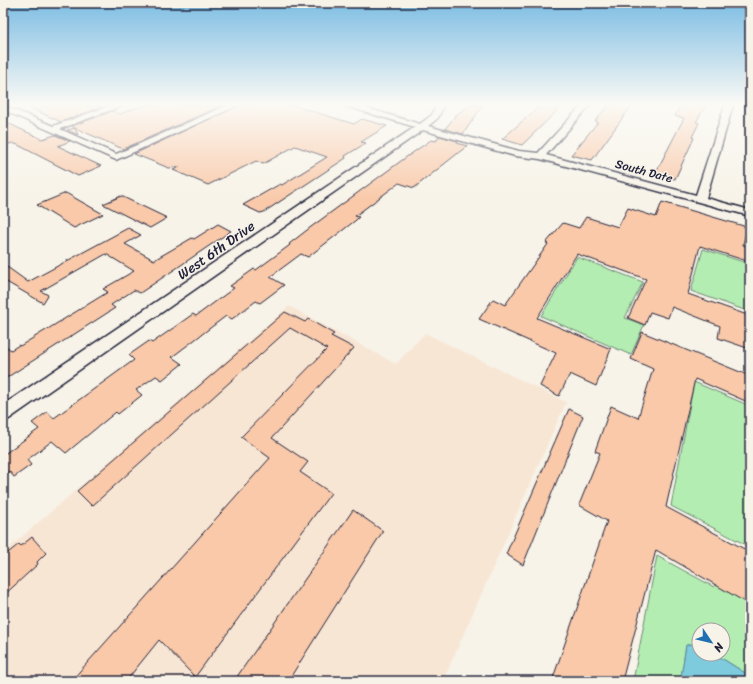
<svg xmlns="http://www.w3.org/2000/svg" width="753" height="684" font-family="Sriracha,sans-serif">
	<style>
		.built { fill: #f8e6d5 }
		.green { fill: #b4edb1; stroke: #6b8876 }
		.water { fill: #7dcbdc; stroke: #59879c }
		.building { fill: #f9c9a9; stroke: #22223b }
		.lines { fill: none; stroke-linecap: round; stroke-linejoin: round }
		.street-casing { stroke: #22223b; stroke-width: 3 }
		.street { fill: #f7f3e8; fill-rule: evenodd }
		.labels { text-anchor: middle; stroke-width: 3; stroke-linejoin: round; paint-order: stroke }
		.far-street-label { font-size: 12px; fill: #22223b; stroke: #f7f3e8 }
		.street-label { font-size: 14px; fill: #22223b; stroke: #f7f3e8 }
	</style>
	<rect width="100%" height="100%" fill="#f7f3e8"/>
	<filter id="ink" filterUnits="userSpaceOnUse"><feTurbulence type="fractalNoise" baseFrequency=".025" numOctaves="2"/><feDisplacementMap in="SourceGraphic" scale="8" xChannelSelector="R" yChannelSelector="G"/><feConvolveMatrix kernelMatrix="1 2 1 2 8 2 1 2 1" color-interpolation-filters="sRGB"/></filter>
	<g filter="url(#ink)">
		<!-- built -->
		<path class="built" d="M 289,306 L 396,364 L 425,333 L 566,402 L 443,681 L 3,681 L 3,553 Z"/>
		<!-- green -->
		<path class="green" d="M 703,249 L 750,264 L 750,312 L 691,291 Z
			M 577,257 L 643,282 L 625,318 L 644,325 L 631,355 L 541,316 Z
			M 694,382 L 750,406 L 750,547 L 671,506 Z
			M 657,556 L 714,587 L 716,582 L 750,601 L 750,676 L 715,654 L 723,654 L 723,630 L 699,630 L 699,644 L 686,646 L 681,677 L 678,681 L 633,681 Z"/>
		<!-- water -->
		<path class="water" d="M 698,643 L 699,654 L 715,654 L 750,676 L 750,681 L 678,681 L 681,677 L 686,645 Z"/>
		<!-- building -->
		<path class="building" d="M 24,105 L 98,105 L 102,107 L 61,122 Z
			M 144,105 L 223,105 L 123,149 L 75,128 L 78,135 L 67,130 L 75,128 L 72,126 L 113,111 L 120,114 Z
			M 240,105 L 292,105 L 354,124 L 362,119 L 387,126 L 361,142 L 366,143 L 345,156 L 346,158 L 264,212 L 260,213 L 243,205 L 280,184 L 282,185 L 327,157 L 295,146 L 263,164 L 256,161 L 208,185 L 173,170 L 180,167 L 169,168 L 134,154 Z
			M 470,105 L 483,105 L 463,134 L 445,129 L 456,115 Z
			M 541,105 L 563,105 L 522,145 L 502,139 Z
			M 609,105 L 632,105 L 592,160 L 571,155 L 598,122 L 595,121 Z
			M 681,105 L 706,105 L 696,122 L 699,123 L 692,137 L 694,138 L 675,179 L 655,174 L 684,118 L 675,116 Z
			M 3,121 L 42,139 L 55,135 L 70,141 L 58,146 L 101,166 L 78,176 L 18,145 L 12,143 L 3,146 Z
			M 439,136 L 458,141 L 457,143 L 467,146 L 414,188 L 399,183 L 355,216 L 359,217 L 356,220 L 308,257 L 301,254 L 270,277 L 284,285 L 260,303 L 256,301 L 232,319 L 226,316 L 172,357 L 182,364 L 162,380 L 156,376 L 136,390 L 142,395 L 118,414 L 116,412 L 66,453 L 52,441 L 27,460 L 31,465 L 14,477 L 9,471 L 3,476 L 3,455 L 39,429 L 32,423 L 47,412 L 54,418 L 134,360 L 129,355 L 149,341 L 152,343 L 193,314 L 196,316 L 234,288 L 230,286 L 254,269 L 256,270 L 290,245 L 289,244 L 311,227 L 405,158 L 431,140 L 436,141 Z
			M 66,193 L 103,214 L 74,228 L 37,205 Z
			M 121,196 L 167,218 L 150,228 L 103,204 Z
			M 662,202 L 747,227 L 743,245 L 750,247 L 750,262 L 700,246 L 688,294 L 750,316 L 750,349 L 718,338 L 720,326 L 672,307 L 668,318 L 650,312 L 645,325 L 628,318 L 646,279 L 577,254 L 537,318 L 611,349 L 596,386 L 570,374 L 559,396 L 540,386 L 556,353 L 479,319 L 493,299 L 505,305 L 548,244 L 546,243 L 563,223 L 579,228 L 586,217 L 618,227 L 628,208 L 656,217 Z
			M 218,224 L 231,231 L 140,293 L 134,290 L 111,305 L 115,308 L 3,380 L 3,344 L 11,350 L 19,345 L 20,346 L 108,292 L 103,289 L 134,271 L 106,254 L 41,291 L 48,295 L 43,303 L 3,280 L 3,264 L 28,282 L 128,228 L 141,235 L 125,244 L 154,260 L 192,238 L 194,239 Z
			M 285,312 L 305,322 L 308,319 L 334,334 L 331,336 L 354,348 L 272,438 L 308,462 L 300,472 L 331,493 L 195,677 L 159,640 L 126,681 L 71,681 L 270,458 L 241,437 L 327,349 L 290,328 L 92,506 L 77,491 Z
			M 642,332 L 750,376 L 750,403 L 695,379 L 666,507 L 750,552 L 750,605 L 656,550 L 622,681 L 552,681 L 607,521 L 579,505 L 600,453 L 595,451 L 611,406 L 638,418 L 653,369 L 631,359 Z
			M 569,409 L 583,416 L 523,565 L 506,554 Z
			M 353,510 L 383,531 L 288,681 L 234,681 Z
			M 32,537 L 46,553 L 37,562 L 38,564 L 3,596 L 3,557 L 19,544 L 21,546 Z"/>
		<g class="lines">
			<defs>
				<path id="street" d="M 3,105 L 53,126 L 112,105 L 124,105 L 60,129 L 116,154 L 228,105 L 239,105 L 116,160 L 3,110 Z
					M 342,105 L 356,105 L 420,124 L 432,115 L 436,105 L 444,105 L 438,118 L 428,126 L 519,151 L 538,153 L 582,105 L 590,105 L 546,155 L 696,195 L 725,105 L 733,105 L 706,198 L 750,210 L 750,216 L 540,159 L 515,156 L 423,130 L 9,419 L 3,421 L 3,405 L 415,127 Z"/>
			</defs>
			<!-- street casing -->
			<use href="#street" class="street-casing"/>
			<!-- street -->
			<use href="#street" class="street"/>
		</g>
	</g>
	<!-- sky -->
	<linearGradient id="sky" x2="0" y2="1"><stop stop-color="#7dbde3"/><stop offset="0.52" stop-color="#fbfaf5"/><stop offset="1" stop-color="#fbfaf5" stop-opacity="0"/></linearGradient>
	<rect width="753" height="201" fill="url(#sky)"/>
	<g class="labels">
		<!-- far-street labels -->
		<g class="far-street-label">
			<text transform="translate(644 171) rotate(15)" y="4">South Date</text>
		</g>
		<!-- street labels -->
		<g class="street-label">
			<text transform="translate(216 250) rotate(-35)" y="5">West 6th Drive</text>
		</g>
	</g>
	<!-- margin -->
	<rect width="753" height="684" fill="none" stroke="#f7f3e8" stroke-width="16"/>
	<rect x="8" y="8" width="737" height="668" fill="none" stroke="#22223b" stroke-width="1.5" filter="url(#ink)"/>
	<!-- north arrow -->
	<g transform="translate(711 642) rotate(125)"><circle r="19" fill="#f7f3e8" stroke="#a29fa3"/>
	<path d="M0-3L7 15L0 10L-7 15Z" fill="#1f6fb2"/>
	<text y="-6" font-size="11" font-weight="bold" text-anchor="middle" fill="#22223b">N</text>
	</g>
</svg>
